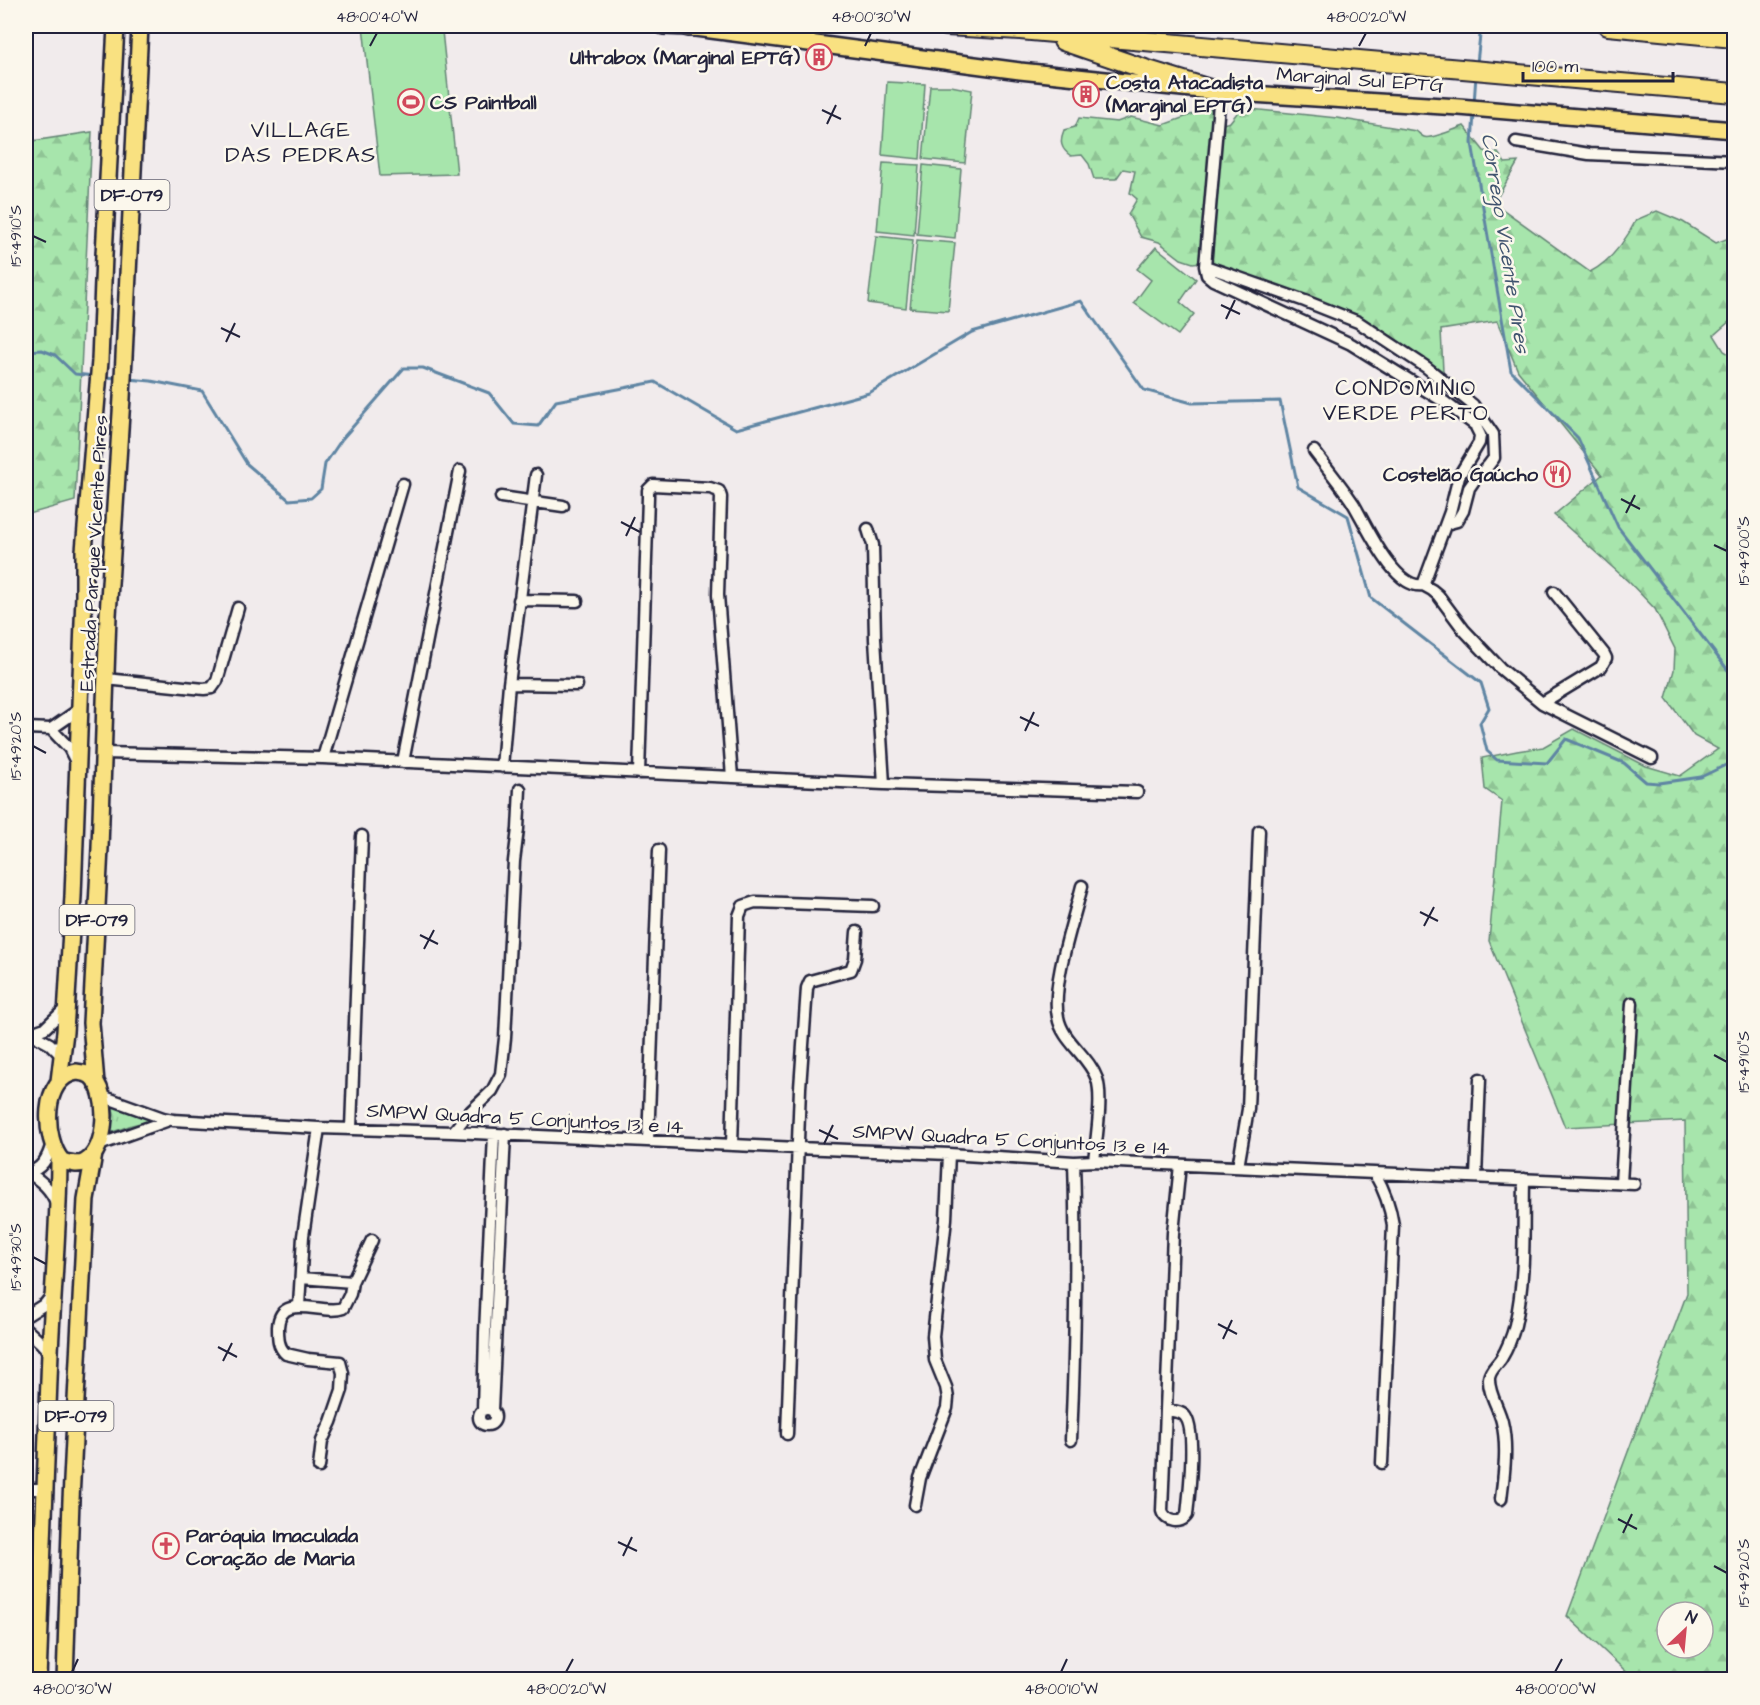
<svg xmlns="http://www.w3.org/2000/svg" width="1760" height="1705" font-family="'Architects Daughter',sans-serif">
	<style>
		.grass { fill: url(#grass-tufts); stroke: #648474; stroke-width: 1.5 }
		.forest { fill: url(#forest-firs); stroke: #648474; stroke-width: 1.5; fill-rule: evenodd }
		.garden { fill: #a7e5ac; stroke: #648474; stroke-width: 1.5 }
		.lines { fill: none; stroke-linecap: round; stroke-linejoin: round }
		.stream { stroke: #5f85a3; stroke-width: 3 }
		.street-casing { stroke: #22223b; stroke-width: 15 }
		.secondary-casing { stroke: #22223b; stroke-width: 18 }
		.primary-casing { stroke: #22223b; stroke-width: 20 }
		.highway-casing { stroke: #22223b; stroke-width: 22 }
		.street { stroke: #fbf7ec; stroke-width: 10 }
		.secondary { stroke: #fbf7ec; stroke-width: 14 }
		.primary { stroke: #f9e181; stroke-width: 15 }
		.highway { stroke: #f9e181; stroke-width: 18 }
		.ticks { fill: none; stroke: #22223b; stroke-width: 2 }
		.labels { text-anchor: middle; stroke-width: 5; stroke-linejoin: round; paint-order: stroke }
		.shield { fill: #fbf7ec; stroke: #636270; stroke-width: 1.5 }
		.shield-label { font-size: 18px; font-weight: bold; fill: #22223b }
		.poi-label { font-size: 20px; font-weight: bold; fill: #22223b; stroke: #fbf7ec; text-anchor: start }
		.street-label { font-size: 20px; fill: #22223b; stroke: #fbf7ec }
		.water-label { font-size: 21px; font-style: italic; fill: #40546f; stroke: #fbf7ec }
		.quarter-label { font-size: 22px; letter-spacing: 1.5px; fill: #22223b; stroke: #fbf7ec }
		.neatline { fill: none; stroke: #22223b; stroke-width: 2 }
		.ticks-label { font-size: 15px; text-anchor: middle; fill: #22223b }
	</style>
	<defs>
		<pattern id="grass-tufts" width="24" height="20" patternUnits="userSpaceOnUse" patternTransform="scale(1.5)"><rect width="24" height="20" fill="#a7e5ac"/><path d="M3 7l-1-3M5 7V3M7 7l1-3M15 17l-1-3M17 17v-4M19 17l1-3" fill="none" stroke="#8fc495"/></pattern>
		<pattern id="forest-firs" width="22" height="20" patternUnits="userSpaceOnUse" patternTransform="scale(1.5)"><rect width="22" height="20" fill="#a7e5ac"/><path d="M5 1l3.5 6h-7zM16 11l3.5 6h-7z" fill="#8fc495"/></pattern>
	</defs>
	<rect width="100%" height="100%" fill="#f1ebec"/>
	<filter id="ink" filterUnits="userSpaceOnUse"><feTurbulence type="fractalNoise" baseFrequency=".0167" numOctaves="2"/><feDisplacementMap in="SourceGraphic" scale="12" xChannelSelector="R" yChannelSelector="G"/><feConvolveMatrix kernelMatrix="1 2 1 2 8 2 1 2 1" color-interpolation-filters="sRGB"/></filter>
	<g filter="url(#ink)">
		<!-- grass -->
		<path class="grass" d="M 112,1100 L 162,1118 L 132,1125 L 110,1133 L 114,1115 Z"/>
		<!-- forest -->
		<path class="forest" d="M 1210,108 L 1223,124 L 1230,122 L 1241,108 L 1337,118 L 1416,131 C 1419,133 1421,136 1424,137 C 1431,140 1455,129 1464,126 L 1484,151 L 1498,153 L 1505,163 L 1518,162 L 1494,203 L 1590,272 C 1611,261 1625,242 1636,220 L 1657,211 L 1683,222 L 1716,243 L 1734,236 L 1734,321 L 1730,321 L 1714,335 L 1724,351 L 1734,357 L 1734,1679 L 1634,1679 L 1567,1616 L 1687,1293 L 1685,1121 L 1565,1127 L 1489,941 L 1502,801 L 1485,789 L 1482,758 L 1517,751 L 1543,747 L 1574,729 L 1646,766 L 1680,776 L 1718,749 L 1694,736 L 1666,698 L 1674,670 L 1675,649 L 1655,609 L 1630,583 L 1554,515 L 1602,475 L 1518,371 L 1497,321 L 1441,330 L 1443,371 L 1362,317 L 1306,295 L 1233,274 L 1217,264 L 1201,262 L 1193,263 L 1181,259 L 1159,242 L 1141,237 L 1128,214 L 1137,199 L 1130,193 L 1135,171 L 1123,169 L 1116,179 L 1094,179 L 1089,164 L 1082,155 L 1071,156 C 1061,149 1059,142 1064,130 L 1075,127 L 1079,118 L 1117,122 L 1131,117 L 1163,125 ZM 1667,1612 L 1703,1612 L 1703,1648 L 1667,1648 Z
			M 92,132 L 75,501 L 29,514 L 26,578 L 26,142 Z"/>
		<!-- garden -->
		<path class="garden" d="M 363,26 L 442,31 L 457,174 L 380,176 Z
			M 887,82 L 925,84 L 920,159 L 882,155 Z
			M 930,86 L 951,86 L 972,90 L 965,163 L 923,159 Z
			M 883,163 L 919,165 L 914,235 L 877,231 Z
			M 923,165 L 961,169 L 955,238 L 917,234 Z
			M 876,236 L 913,240 L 906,308 L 868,303 Z
			M 917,240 L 955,243 L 948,311 L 910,308 Z
			M 1156,247 L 1196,279 L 1180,302 L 1194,314 L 1178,335 L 1134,303 L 1151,280 L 1137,269 Z"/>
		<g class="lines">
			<!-- stream -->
			<path class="stream" d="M 1477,63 L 1481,26
				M 1474,104 L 1476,75
				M 1474,114 L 1472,143 L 1511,371 L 1578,438 L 1618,527 L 1734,678
				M 26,351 L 42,350 L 55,355 L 75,374 L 95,376
				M 104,377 L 119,378
				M 128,379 L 151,381 L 202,391 L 247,464 L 289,500 L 311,498 L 321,489 L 325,464 L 342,439 L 404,368 L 423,368 L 489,393 L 514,424 L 538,426 L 556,401 L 655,382 L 736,429 L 869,393 L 972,332 L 1081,301 L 1144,390 L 1192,403 L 1280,401 L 1298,487 L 1348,516 L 1371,598 L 1481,683 L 1489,708 L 1480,723 L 1487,751 L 1497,760 L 1547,763 L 1566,739 L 1624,763 L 1646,782 L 1659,783 L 1701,777 L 1734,761"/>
			<defs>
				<path id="street" d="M 1220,92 L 1205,266 L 1207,275 L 1213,280 L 1351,344 L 1443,401 L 1475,425 L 1480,435 L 1479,443 L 1459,476 L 1450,512 L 1423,585 C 1394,590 1366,524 1353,503 C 1341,485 1327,468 1314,451
					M 1516,142 L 1589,154 L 1734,161
					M 1205,266 L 1305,301 L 1358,322 L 1426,367 L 1473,405 L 1493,434 L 1494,458 L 1488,466 L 1476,478 L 1469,488 L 1463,511 L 1457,521 L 1446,524
					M 501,497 L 563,506
					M 868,529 L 873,545 L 875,639 L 884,784
					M 1423,585 L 1432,590 L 1438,595 L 1464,630 L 1500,668 L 1542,703 L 1652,758
					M 519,600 L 577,601
					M 106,679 L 204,689 L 212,688 L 217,681 L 238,608
					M 509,684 L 577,685
					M 1542,703 L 1601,667 L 1606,658 L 1604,654 L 1554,592
					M 26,728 L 51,729 L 80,709
					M 51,729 L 69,748 L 76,762
					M 104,753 L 323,758 L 884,784 L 1137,792
					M 323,758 L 403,484
					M 403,762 L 460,471
					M 502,767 L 509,684 L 536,475
					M 639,773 L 648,497 L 648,490 L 653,485 L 710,488 L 719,491 L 721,497 L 718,595 L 732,777
					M 1082,886 C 1074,919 1051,985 1058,1017 C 1062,1041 1089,1056 1097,1079 C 1103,1098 1096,1140 1094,1161
					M 26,1031 L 50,1044 L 63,1057
					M 31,1033 L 45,1028 L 66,1008
					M 102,1096 L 163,1118 L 173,1120 L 319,1128 L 453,1132 L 798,1148 L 949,1154 L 1074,1162 L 1094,1161 L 1634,1184
					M 351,1128 L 362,836
					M 453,1132 L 467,1115 L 492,1091 L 501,1074 L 505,1038 L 514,861 L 518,829 L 520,789
					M 648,1141 L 659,850
					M 99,1145 L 169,1120
					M 732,1145 L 739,916 L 743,906 L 755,902 L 873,906
					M 1238,1167 L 1248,1109 L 1259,831
					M 26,1173 C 42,1170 48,1158 52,1143
					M 29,1173 C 41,1181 51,1189 56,1203
					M 1375,1174 C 1385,1191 1390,1205 1393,1225 L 1382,1463
					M 1476,1177 L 1480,1079
					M 1621,1183 L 1632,1003
					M 301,1278 L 352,1282
					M 299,1306 L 303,1236 L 319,1128
					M 26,1316 L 45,1304 L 53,1294
					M 26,1329 L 40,1342 L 50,1353
					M479 1417a8 8 0 1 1 16 0a8 8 0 1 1-16 0Z
					M 483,1410 L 485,1333 L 494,1134
					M 492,1410 L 505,1134
					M 1166,1410 C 1172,1411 1179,1411 1184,1415 C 1197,1427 1189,1496 1187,1515 C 1181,1525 1165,1522 1162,1511 L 1173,1233 L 1180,1165
					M 787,1434 L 800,1088 L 807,988 L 810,981 L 851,970 L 855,959 L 857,932
					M 1071,1440 C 1075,1348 1077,1255 1074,1162
					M 319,1467 L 322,1441 L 331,1422 L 342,1390 L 343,1373 L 340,1362 L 308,1359 L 286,1354 C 278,1347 278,1338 278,1327 C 280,1291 323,1316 343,1308 L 350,1294 L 352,1282 L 372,1240
					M 26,1489 L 46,1489
					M 1501,1499 C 1504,1475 1508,1446 1502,1422 C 1499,1408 1488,1393 1489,1378 C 1490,1370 1497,1365 1501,1359 C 1507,1349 1512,1337 1515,1325 C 1526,1278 1523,1227 1524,1179
					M 915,1505 L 920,1478 L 947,1408 L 948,1398 L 946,1387 L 935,1360 L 933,1336 L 946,1219 L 949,1154"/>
				<path id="secondary" d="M 26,1600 L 42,1591
					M 26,1622 L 40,1624"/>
				<path id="primary" d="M 663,26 L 688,27 L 1020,71 L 1220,92 L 1459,107 L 1734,130
					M 77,1072 C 82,1073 87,1073 91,1076 C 110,1092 108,1150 85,1162 C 78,1166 69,1163 62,1161 C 43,1139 41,1077 77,1072 Z
					M 59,1081 L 65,1032 L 73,896 L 84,595 L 84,551 L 100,361 L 104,255 L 116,26
					M 96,1083 L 91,1023 L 100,848 L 108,615 L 122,398 L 140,26
					M 38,1680 C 43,1570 46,1461 50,1352 C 53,1287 59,1222 59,1157
					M 65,1680 L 71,1500 L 86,1199 L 94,1154"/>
				<path id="highway" d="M 946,26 L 1020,30 L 1734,93
					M 1608,26 L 1734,38
					M 688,27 L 716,26
					M 1063,41 L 1145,69 L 1220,92"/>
			</defs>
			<!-- street casing -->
			<use href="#street" class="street-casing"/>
			<!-- secondary casing -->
			<use href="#secondary" class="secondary-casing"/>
			<!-- primary casing -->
			<use href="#primary" class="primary-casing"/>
			<!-- highway casing -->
			<use href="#highway" class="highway-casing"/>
			<!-- street -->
			<use href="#street" class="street"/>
			<!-- secondary -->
			<use href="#secondary" class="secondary"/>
			<!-- primary -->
			<use href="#primary" class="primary"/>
			<!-- highway -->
			<use href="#highway" class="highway"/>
		</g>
	</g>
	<!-- ticks -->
	<path class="ticks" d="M 370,46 L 377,33M 865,46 L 871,33M 1359,46 L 1366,33M 822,110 L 841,119M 827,124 L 836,105M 33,236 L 46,242M 1221,305 L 1240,314M 1226,319 L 1235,300M 221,328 L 240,337M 226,342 L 235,323M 1621,499 L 1640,509M 1626,513 L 1635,495M 621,522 L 640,532M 626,536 L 635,517M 1714,545 L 1727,551M 1020,717 L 1039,726M 1025,731 L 1034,712M 33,746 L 46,753M 1420,912 L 1438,921M 1424,926 L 1434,907M 420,935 L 438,944M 424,949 L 434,930M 1714,1055 L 1727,1062M 819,1130 L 838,1139M 824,1144 L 833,1125M 33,1257 L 46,1264M 1218,1324 L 1237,1334M 1223,1339 L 1232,1320M 218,1347 L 237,1357M 223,1361 L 232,1343M 1618,1519 L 1637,1529M 1623,1533 L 1632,1514M 618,1542 L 637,1551M 623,1556 L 632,1537M 1714,1566 L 1727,1573M 72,1672 L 78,1659M 566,1672 L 573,1659M 1061,1672 L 1067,1659M 1555,1672 L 1562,1659"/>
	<!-- icons -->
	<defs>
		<symbol id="building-ring" viewBox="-11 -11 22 22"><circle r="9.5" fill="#fbf7ec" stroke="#d1495b" stroke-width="1.5"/><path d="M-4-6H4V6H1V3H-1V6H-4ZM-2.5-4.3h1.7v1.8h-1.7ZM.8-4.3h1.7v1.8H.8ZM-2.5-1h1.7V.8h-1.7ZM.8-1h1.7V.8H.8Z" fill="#d1495b"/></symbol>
		<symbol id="stadium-ring" viewBox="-11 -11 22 22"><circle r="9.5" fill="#fbf7ec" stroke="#d1495b" stroke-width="1.5"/><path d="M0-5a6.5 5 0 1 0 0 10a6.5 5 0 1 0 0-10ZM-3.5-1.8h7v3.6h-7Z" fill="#d1495b"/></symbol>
		<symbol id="restaurant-ring" viewBox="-11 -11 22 22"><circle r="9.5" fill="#fbf7ec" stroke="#d1495b" stroke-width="1.5"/><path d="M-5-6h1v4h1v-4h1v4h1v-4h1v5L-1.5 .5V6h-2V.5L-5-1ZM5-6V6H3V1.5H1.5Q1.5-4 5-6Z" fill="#d1495b"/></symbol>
		<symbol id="church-ring" viewBox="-11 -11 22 22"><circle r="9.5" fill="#fbf7ec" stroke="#d1495b" stroke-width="1.5"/><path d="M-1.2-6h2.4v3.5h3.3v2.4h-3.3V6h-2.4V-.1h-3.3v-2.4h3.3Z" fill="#d1495b"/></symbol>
	</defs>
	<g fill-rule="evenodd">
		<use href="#building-ring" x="804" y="42" width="30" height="30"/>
		<use href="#building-ring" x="1071" y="79" width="30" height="30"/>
		<use href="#stadium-ring" x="396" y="87" width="30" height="30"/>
		<use href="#restaurant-ring" x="1542" y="459" width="30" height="30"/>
		<use href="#church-ring" x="151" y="1531" width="30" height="30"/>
	</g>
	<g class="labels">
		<!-- shield labels -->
		<g class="shield">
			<rect x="94.5" y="180" width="75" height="30" rx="4.5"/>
			<rect x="59.5" y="905" width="75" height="30" rx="4.5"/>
			<rect x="38.5" y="1401" width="75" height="30" rx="4.5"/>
		</g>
		<g class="shield-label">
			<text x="132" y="201">DF-079</text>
			<text x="97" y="926">DF-079</text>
			<text x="76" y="1422">DF-079</text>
		</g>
		<!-- poi labels -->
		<g class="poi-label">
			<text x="800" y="64" text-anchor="end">Ultrabox (Marginal EPTG)</text>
			<text x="1106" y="89">Costa Atacadista<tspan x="1106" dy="23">(Marginal EPTG)</tspan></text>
			<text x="430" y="109">CS Paintball</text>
			<text x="1538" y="481" text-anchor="end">Costelão Gaúcho</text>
			<text x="186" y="1542">Paróquia Imaculada<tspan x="186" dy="23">Coração de Maria</tspan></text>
		</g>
		<!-- street labels -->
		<g class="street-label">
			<text transform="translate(1360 79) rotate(4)" y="7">Marginal Sul EPTG</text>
			<text transform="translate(93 553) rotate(-87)" y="7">Estrada Parque Vicente Pires</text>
			<text transform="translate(525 1118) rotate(3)" y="7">SMPW Quadra 5 Conjuntos 13 e 14</text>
			<text transform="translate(1011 1139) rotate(3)" y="7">SMPW Quadra 5 Conjuntos 13 e 14</text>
		</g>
		<!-- water labels -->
		<g class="water-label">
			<text transform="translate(1506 243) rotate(81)" y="7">Córrego Vicente Pires</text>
		</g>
		<!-- quarter labels -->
		<g class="quarter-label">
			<text x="301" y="137">VILLAGE<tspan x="301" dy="25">DAS PEDRAS</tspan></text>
			<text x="1406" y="395">CONDOMINIO<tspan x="1406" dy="25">VERDE PERTO</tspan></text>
		</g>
	</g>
	<!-- margin -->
	<rect width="1760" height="1705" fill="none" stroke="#fbf7ec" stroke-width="66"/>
	<!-- north arrow -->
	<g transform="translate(1685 1630) rotate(26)"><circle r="28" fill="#fbf7ec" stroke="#a4a2a5" stroke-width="1.5"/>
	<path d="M0-4.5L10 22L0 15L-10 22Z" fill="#d1495b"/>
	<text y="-9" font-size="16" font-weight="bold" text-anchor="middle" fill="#22223b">N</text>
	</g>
	<!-- scale -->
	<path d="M1523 72v9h150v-9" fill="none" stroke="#22223b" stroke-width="3"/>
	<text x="1532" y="72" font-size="18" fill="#22223b" stroke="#fbf7ec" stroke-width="4.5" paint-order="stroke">100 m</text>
	<rect x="33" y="33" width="1694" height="1639" class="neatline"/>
	<g class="ticks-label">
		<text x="377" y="22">48°00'40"W</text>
		<text x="871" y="22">48°00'30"W</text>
		<text x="1366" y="22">48°00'20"W</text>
		<text transform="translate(16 236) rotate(-90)" y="5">15°49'10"S</text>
		<text transform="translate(1744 551) rotate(-90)" y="5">15°49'00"S</text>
		<text transform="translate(16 746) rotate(-90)" y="5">15°49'20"S</text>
		<text transform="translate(1744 1062) rotate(-90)" y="5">15°49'10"S</text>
		<text transform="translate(16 1257) rotate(-90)" y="5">15°49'30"S</text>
		<text transform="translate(1744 1573) rotate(-90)" y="5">15°49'20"S</text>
		<text x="72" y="1694">48°00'30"W</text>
		<text x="566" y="1694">48°00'20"W</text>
		<text x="1061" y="1694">48°00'10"W</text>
		<text x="1555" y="1694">48°00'00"W</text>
	</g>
</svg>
